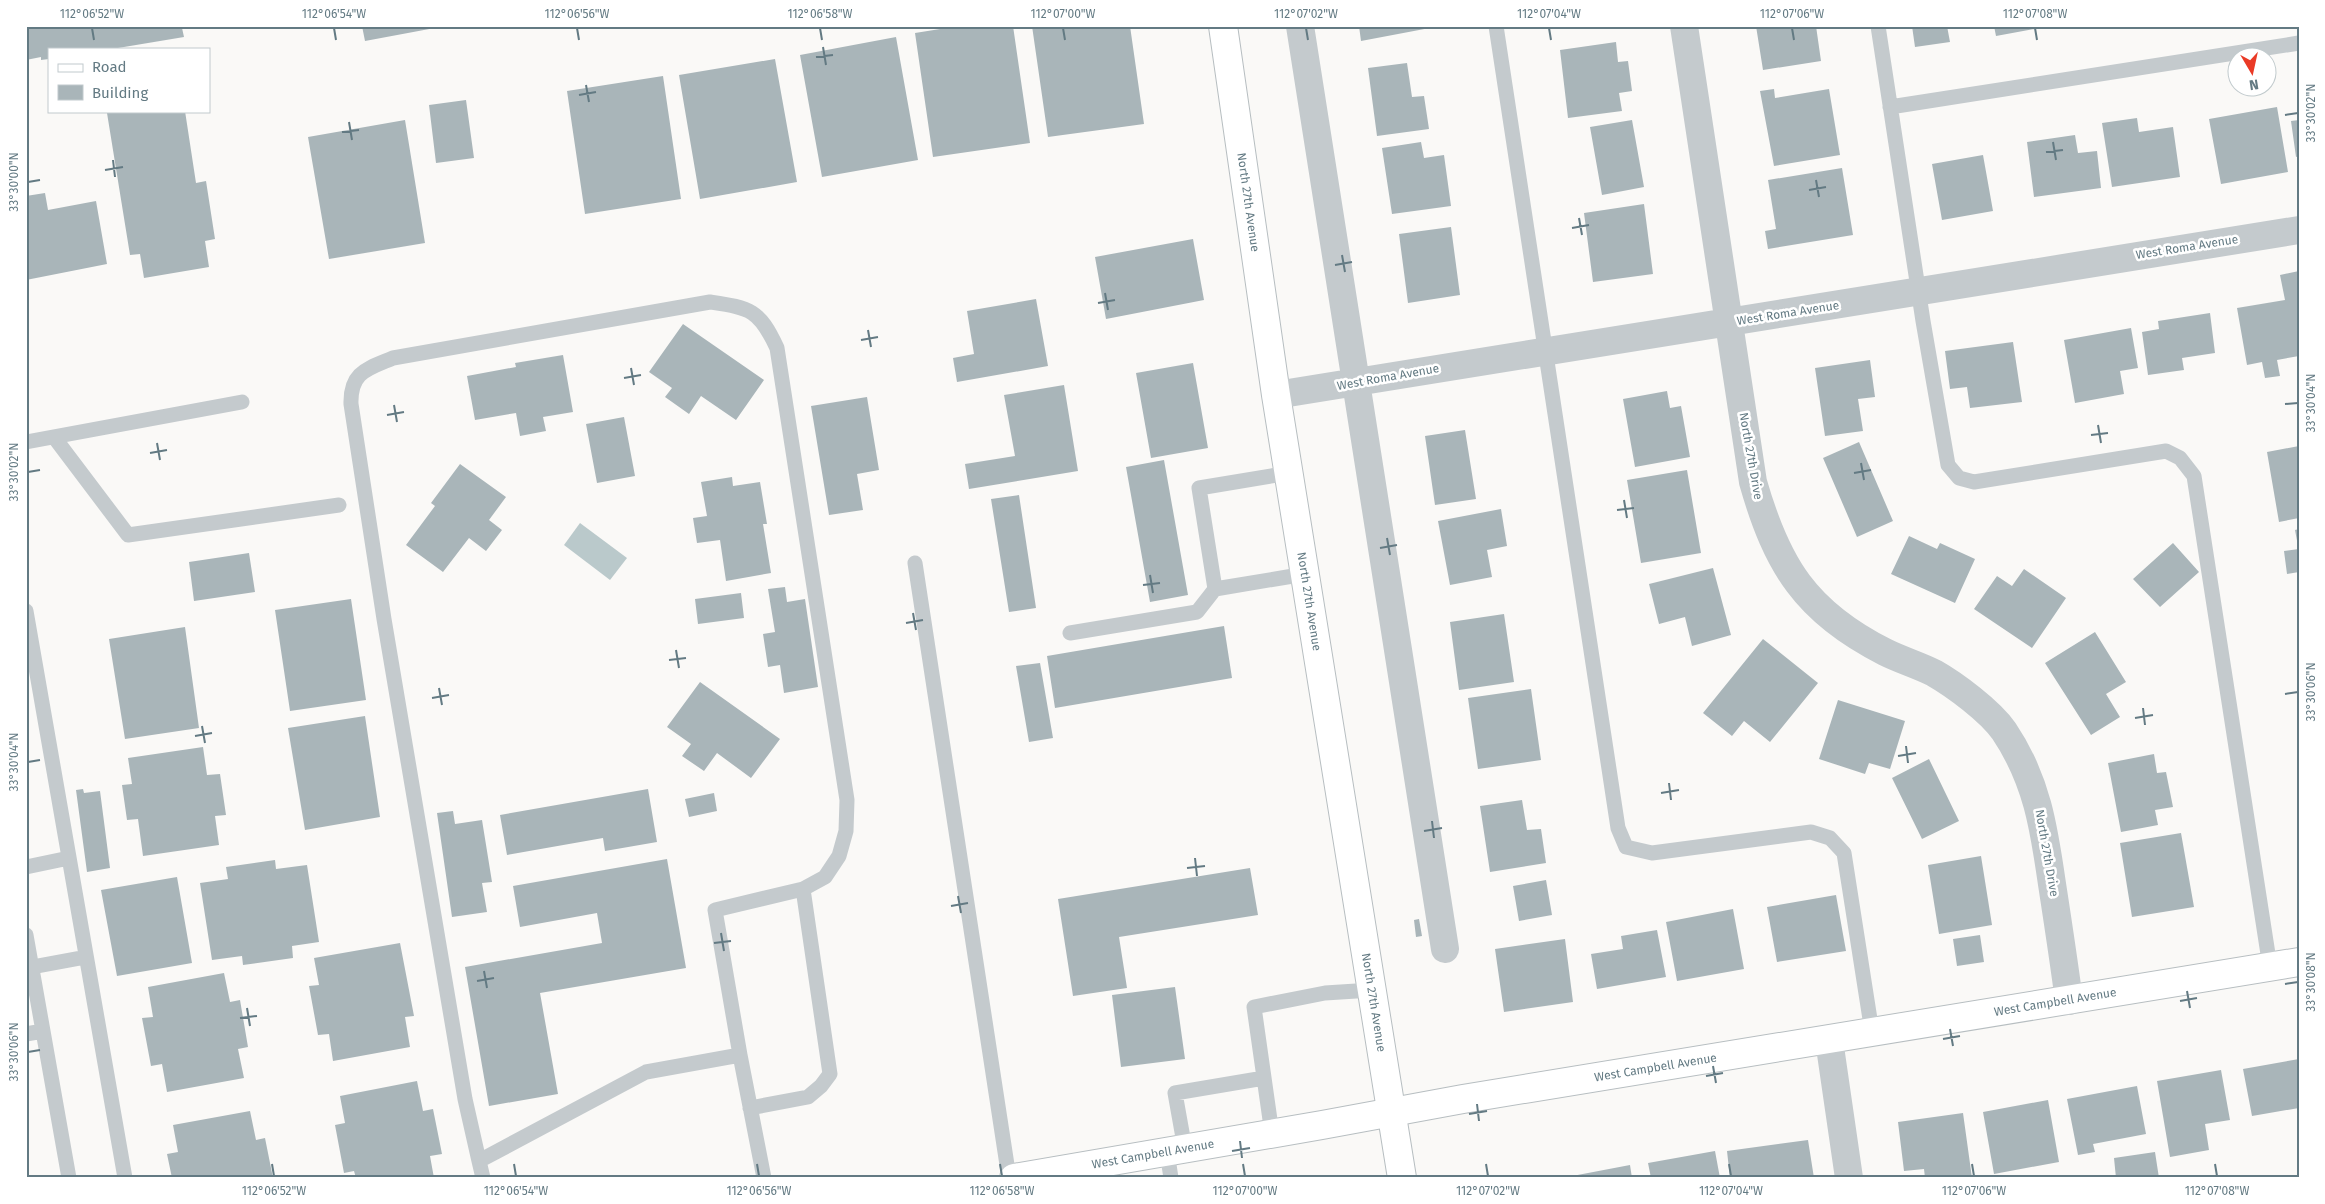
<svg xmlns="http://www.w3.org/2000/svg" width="2325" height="1204" font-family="'Fira Sans',sans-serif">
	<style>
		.water { fill: #bac9cb }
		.building { fill: #a9b5b9 }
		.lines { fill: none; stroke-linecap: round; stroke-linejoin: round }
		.secondary-casing { stroke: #b7bec1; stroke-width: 30 }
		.lane { stroke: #c4cacd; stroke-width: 15 }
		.street { stroke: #c4cacd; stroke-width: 28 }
		.secondary { stroke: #fff; stroke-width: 28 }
		.ticks { fill: none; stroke: #637a83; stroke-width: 2 }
		.labels { text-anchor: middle; stroke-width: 5; stroke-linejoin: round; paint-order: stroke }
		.street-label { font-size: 12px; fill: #637a83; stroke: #fff }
		.neatline { fill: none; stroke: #637a83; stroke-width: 2 }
		.ticks-label { font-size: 12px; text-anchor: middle; fill: #637a83 }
	</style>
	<rect width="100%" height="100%" fill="#faf9f7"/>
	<!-- water -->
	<path class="water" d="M 580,523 L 627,558 L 610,580 L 564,545 Z"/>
	<!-- building -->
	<path class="building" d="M 26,26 L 188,26 L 188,27 L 182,28 L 184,37 L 112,49 L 49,49 L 49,59 L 41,60 L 41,57 L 26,60 Z
		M 362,26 L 440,26 L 440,27 L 365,41 Z
		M 959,26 L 1013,26 L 1030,143 L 933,157 L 915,33 Z
		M 1032,26 L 1130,26 L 1144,124 L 1048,137 Z
		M 1359,26 L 1435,26 L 1435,27 L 1361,41 Z
		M 1756,26 L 1816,26 L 1821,61 L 1763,70 Z
		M 1912,26 L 1947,26 L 1950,42 L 1915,47 Z
		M 1994,26 L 2045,26 L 2045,27 L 1996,36 Z
		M 896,37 L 918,160 L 822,177 L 800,55 Z
		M 1616,42 L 1618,62 L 1628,61 L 1632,91 L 1619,93 L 1622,111 L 1568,118 L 1560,50 Z
		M 775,59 L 797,182 L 700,199 L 679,75 Z
		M 1407,63 L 1412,97 L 1424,96 L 1429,129 L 1377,136 L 1368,68 Z
		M 663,76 L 681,199 L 585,214 L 567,91 Z
		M 1774,89 L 1775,98 L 1829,89 L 1840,155 L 1774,166 L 1760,91 Z
		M 466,100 L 474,158 L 436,163 L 429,105 Z
		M 2277,107 L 2288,172 L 2221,184 L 2209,119 Z
		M 110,111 L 185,111 L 196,183 L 206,181 L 215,239 L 205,241 L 209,267 L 144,278 L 140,254 L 130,255 L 107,113 Z
		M 2137,118 L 2139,132 L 2173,127 L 2180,177 L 2112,187 L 2102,123 Z
		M 405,120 L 425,243 L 329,259 L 308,137 Z
		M 1632,120 L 1644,187 L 1602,195 L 1590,127 Z
		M 2299,120 L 2299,156 L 2296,157 L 2291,121 Z
		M 2075,135 L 2078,153 L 2097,151 L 2101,188 L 2034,197 L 2027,142 Z
		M 1421,142 L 1424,158 L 1444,155 L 1451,206 L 1392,214 L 1382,148 Z
		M 1983,155 L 1993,211 L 1942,220 L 1932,164 Z
		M 1842,168 L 1853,235 L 1768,249 L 1765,231 L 1776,229 L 1768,180 Z
		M 45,193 L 48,210 L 96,201 L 107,264 L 26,280 L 26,196 Z
		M 1644,204 L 1653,274 L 1593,282 L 1584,213 Z
		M 1451,227 L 1460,295 L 1408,303 L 1399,234 Z
		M 1193,239 L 1204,300 L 1106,319 L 1095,257 Z
		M 2299,271 L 2299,356 L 2277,360 L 2280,376 L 2265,378 L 2262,362 L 2247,365 L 2237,308 L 2285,300 L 2280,275 Z
		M 1036,299 L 1048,366 L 957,382 L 953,358 L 974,354 L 967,311 Z
		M 2210,313 L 2215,353 L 2182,358 L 2184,370 L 2148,375 L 2142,332 L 2159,329 L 2158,321 Z
		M 683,324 L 764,380 L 736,420 L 701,396 L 689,414 L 665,397 L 672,388 L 649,372 Z
		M 2131,328 L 2138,368 L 2120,371 L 2124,394 L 2075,403 L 2064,340 Z
		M 2013,342 L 2022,402 L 1970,408 L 1967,387 L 1950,389 L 1945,351 Z
		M 563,355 L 573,412 L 543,417 L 546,431 L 520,436 L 516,413 L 475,420 L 467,376 L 516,367 L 515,363 Z
		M 1870,360 L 1875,397 L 1858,399 L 1863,431 L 1825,436 L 1815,368 Z
		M 1193,363 L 1208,448 L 1151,458 L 1136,373 Z
		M 1064,385 L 1078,471 L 969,489 L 965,464 L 1015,456 L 1004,395 Z
		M 1667,391 L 1670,408 L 1681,406 L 1690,457 L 1635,467 L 1623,399 Z
		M 867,397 L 879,470 L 857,474 L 863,510 L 829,515 L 811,406 Z
		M 624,417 L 635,476 L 597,483 L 586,424 Z
		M 1465,430 L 1476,499 L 1435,505 L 1425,436 Z
		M 1859,442 L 1893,521 L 1857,537 L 1823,458 Z
		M 2299,446 L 2299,518 L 2279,522 L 2267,452 Z
		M 1164,460 L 1188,595 L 1150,602 L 1126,467 Z
		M 460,464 L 506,497 L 489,520 L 502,530 L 486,551 L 469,538 L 443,572 L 406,545 L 435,506 L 431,503 Z
		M 1687,470 L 1701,553 L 1641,563 L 1627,480 Z
		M 732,477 L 733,486 L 760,482 L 767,524 L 763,524 L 771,573 L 726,581 L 720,540 L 697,543 L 693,518 L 707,516 L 701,482 Z
		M 1019,495 L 1036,608 L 1009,612 L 991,499 Z
		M 1501,509 L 1507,546 L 1487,550 L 1492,577 L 1450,585 L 1438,521 Z
		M 2299,529 L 2299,546 L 2298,546 L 2295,530 Z
		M 1909,536 L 1937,549 L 1940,543 L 1975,559 L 1955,603 L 1891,574 Z
		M 2173,543 L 2199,572 L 2160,607 L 2133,579 Z
		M 2299,549 L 2299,572 L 2287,574 L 2284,551 Z
		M 249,553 L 255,592 L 194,601 L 189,562 Z
		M 1713,568 L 1731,635 L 1692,646 L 1685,617 L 1659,624 L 1649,584 Z
		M 2024,569 L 2066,598 L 2032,648 L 1974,609 L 1997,576 L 2012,586 Z
		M 785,587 L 787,602 L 805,599 L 818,687 L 784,693 L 780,665 L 768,667 L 763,634 L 775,632 L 768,589 Z
		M 741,593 L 744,618 L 698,624 L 695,599 Z
		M 351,599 L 366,700 L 290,711 L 275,610 Z
		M 1504,614 L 1514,682 L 1459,690 L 1450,622 Z
		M 1224,626 L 1232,678 L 1055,708 L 1047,656 Z
		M 185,627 L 199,728 L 125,739 L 109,639 Z
		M 2095,632 L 2126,682 L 2106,694 L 2120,717 L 2091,735 L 2045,663 Z
		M 1763,639 L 1818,683 L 1770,742 L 1744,721 L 1732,736 L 1703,713 Z
		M 1040,663 L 1053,738 L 1029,742 L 1016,666 Z
		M 700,682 L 780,739 L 751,778 L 717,753 L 704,771 L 682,756 L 691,744 L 667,727 Z
		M 1531,689 L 1541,760 L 1478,769 L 1468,698 Z
		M 1838,700 L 1905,721 L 1890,769 L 1869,763 L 1865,774 L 1819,759 Z
		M 365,716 L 380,817 L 305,830 L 288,728 Z
		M 203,747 L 207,775 L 220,774 L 226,815 L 215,816 L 219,845 L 143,856 L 138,819 L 127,820 L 122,785 L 132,784 L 128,758 Z
		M 2154,754 L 2157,773 L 2166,772 L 2173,807 L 2155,810 L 2158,825 L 2121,832 L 2108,763 Z
		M 1929,759 L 1959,821 L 1922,839 L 1892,778 Z
		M 83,789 L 84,793 L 100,791 L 110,868 L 87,872 L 76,790 Z
		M 648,789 L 657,842 L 605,851 L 603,838 L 507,855 L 500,815 Z
		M 714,793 L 717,811 L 689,817 L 685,799 Z
		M 1522,800 L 1527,830 L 1541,829 L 1546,863 L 1490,872 L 1480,806 Z
		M 453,811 L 455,824 L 482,820 L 492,882 L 482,883 L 487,912 L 452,917 L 437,813 Z
		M 2181,833 L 2194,907 L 2132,917 L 2120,843 Z
		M 1981,856 L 1992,925 L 1939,934 L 1928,865 Z
		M 667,859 L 686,968 L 540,993 L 558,1094 L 489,1106 L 465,967 L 602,943 L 597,913 L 520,927 L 513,886 Z
		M 275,860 L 276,869 L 307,865 L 319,942 L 292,946 L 293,958 L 243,965 L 242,956 L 212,960 L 200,883 L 228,879 L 226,867 Z
		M 1250,868 L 1258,915 L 1119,937 L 1127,988 L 1073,996 L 1058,899 Z
		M 177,877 L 192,963 L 117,976 L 101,890 Z
		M 1546,880 L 1552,915 L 1519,921 L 1513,886 Z
		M 1836,895 L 1846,951 L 1777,962 L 1767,907 Z
		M 1733,909 L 1744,969 L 1677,981 L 1666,922 Z
		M 1419,919 L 1422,936 L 1416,937 L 1414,920 Z
		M 1657,930 L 1666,977 L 1597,989 L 1591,954 L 1623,949 L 1621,936 Z
		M 1980,935 L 1984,962 L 1957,966 L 1953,939 Z
		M 1565,939 L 1573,1002 L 1504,1012 L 1495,949 Z
		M 400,943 L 414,1016 L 405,1017 L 410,1047 L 333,1061 L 329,1034 L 318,1035 L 309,986 L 319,985 L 314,958 Z
		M 224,973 L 230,1002 L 240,1000 L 248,1047 L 238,1049 L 244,1078 L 167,1092 L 162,1064 L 151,1066 L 142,1018 L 153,1017 L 148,987 Z
		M 1175,987 L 1185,1059 L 1121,1067 L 1112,995 Z
		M 2299,1059 L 2299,1108 L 2252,1116 L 2243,1069 Z
		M 2221,1070 L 2230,1120 L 2205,1124 L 2209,1150 L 2170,1157 L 2157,1081 Z
		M 417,1081 L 423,1111 L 433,1109 L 442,1154 L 430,1156 L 434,1178 L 356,1178 L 354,1171 L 344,1173 L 335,1125 L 345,1123 L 340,1096 Z
		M 2137,1086 L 2146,1134 L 2093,1144 L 2095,1152 L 2078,1155 L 2067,1099 Z
		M 2048,1100 L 2059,1162 L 1994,1174 L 1983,1112 Z
		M 250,1111 L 256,1140 L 265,1138 L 273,1178 L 172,1178 L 167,1154 L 178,1152 L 173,1125 Z
		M 1963,1113 L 1972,1178 L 1925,1178 L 1924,1169 L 1904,1171 L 1898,1122 Z
		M 1808,1140 L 1814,1178 L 1730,1178 L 1727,1151 Z
		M 1715,1151 L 1720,1178 L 1651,1178 L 1648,1163 Z
		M 2155,1152 L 2159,1178 L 2116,1178 L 2114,1158 Z
		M 1630,1165 L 1632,1178 L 1567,1178 L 1567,1177 Z"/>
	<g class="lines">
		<defs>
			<g id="secondary">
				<path id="s1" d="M 1223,26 L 1276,395 L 1402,1178"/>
				<path id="s2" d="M 1014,1178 L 1322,1125 L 1463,1099 L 2299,962"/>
			</g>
		</defs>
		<!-- secondary casing -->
		<use href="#secondary" class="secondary-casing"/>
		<!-- lane -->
		<path class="lane" d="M 1496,26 L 1618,828 L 1626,847 L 1652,853 L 1811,832 L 1830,838 L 1844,853 L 1872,1032
			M 1878,26 L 1923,321 L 1948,465 L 1959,478 L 1974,482 L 2166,451 L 2180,458 L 2194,476 L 2270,967
			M 1890,107 L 2299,43
			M 54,437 L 128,535 L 339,505
			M 26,442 L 242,402
			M 915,563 L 1009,1178
			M 1215,589 L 1199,488 L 1289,473
			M 26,611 L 125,1178
			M 1070,633 L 1197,612 L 1215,589 L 1305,574
			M 26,867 L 69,858
			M 26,935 L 69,1178
			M 32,967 L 86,957
			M 26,1034 L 43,1031
			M 750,1108 L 808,1097 L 821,1086 L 830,1074 L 803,889
			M 1272,1134 L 1254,1007 L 1325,993 L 1372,990
			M 1185,1149 L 1175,1093 L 1264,1078
			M 1167,1152 L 1171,1178
			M 479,1161 L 465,1099 L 384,619 L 351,404 C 350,372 367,369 393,358 L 710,302 C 750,308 759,309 777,348 L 847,800 L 846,831 L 839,856 L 825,877 L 803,889 L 715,910 L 740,1055
			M 483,1178 L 479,1161 L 646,1072 L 740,1055 L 764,1178"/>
		<!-- street -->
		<path class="street" d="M 1300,26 L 1445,949
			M 1684,26 L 1753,482 C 1777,566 1806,612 1885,652 C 1901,660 1918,665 1934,673 C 1955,685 1990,711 2004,731 C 2037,780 2044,828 2052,884 C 2058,923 2064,962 2069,1001
			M 1276,395 L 2299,230
			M 1829,1040 L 1849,1178"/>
		<!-- secondary -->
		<use href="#secondary" class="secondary"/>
	</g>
	<!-- ticks -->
	<path class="ticks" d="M 92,28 L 94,40M 334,28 L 336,40M 577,28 L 579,40M 820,28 L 822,40M 1063,28 L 1065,40M 1306,28 L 1308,40M 1549,28 L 1551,40M 1792,28 L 1794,40M 2035,28 L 2037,40M 823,47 L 826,65M 816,57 L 833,55M 586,85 L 589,102M 579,95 L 596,92M 2285,115 L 2298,113M 349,122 L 352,140M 342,132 L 359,130M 2053,142 L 2056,160M 2046,152 L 2063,150M 113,160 L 115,177M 105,170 L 123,167M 1816,180 L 1819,197M 28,182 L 40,180M 1809,190 L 1826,187M 1579,218 L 1582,235M 1572,228 L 1589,225M 1342,255 L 1345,272M 1335,265 L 1352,262M 1105,293 L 1108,310M 1098,303 L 1115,300M 868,330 L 871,347M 861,340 L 878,337M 631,368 L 634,385M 624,378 L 641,375M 2285,404 L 2298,403M 394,405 L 397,422M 387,415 L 404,412M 2098,425 L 2101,443M 2091,435 L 2108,433M 157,443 L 160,460M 150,453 L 167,450M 1861,463 L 1864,480M 28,472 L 40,470M 1854,473 L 1871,470M 1624,500 L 1627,518M 1617,510 L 1634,508M 1387,538 L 1390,555M 1380,548 L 1397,545M 1150,575 L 1153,593M 1143,585 L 1160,583M 913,613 L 916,630M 906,623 L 923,620M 676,650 L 679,668M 669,660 L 686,658M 439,688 L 442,705M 2285,694 L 2298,692M 432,698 L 449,695M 2143,708 L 2145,725M 2135,718 L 2153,715M 202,726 L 205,743M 195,736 L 212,733M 1906,746 L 1908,763M 1898,756 L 1916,753M 28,762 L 40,760M 1669,783 L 1671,800M 1661,793 L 1679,790M 1432,821 L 1434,838M 1424,831 L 1442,828M 1195,858 L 1197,876M 1187,868 L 1205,866M 958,896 L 961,913M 951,906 L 968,903M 721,933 L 724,951M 714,943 L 731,941M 484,971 L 487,988M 477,981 L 494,978M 2285,984 L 2298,982M 2187,991 L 2190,1008M 2180,1001 L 2197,998M 247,1008 L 250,1026M 240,1018 L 257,1016M 1950,1029 L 1953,1046M 1943,1039 L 1960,1036M 28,1052 L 40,1050M 1713,1066 L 1716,1083M 1706,1076 L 1723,1073M 1477,1104 L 1479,1121M 1469,1114 L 1487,1111M 1240,1141 L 1242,1158M 1232,1151 L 1250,1148M 272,1164 L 274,1176M 514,1164 L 516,1176M 757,1164 L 759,1176M 1000,1164 L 1002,1176M 1243,1164 L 1245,1176M 1486,1164 L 1488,1176M 1729,1164 L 1731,1176M 1972,1164 L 1974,1176M 2215,1164 L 2217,1176"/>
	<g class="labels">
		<!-- street labels -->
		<g class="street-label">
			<text dy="4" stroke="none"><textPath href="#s1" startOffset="178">North 27th Avenue</textPath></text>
			<text transform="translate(2187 247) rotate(-9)" y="4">West Roma Avenue</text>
			<text transform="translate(1788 313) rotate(-9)" y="4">West Roma Avenue</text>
			<text transform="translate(1388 377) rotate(-10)" y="4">West Roma Avenue</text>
			<text transform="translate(1751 456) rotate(80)" y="4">North 27th Drive</text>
			<text dy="4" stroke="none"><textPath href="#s1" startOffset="582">North 27th Avenue</textPath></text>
			<text transform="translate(2047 853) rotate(80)" y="4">North 27th Drive</text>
			<text dy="4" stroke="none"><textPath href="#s1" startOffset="988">North 27th Avenue</textPath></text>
			<text dy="4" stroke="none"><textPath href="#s2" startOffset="1056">West Campbell Avenue</textPath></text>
			<text dy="4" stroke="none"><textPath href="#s2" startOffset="651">West Campbell Avenue</textPath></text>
			<text dy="4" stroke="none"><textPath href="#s2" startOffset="141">West Campbell Avenue</textPath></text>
		</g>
	</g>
	<!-- border -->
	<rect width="2325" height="1204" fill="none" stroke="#ffffff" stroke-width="55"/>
	<!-- legend -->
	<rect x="48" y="48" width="162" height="65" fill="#ffffff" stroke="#c1cacd"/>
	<rect x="58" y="64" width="25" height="8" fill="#ffffff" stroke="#c1cacd"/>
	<text x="92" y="72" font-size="15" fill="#637a83">Road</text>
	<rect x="58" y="85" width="25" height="15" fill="#a9b5b9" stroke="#c1cacd"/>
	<text x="92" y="98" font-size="15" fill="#637a83">Building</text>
	<!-- north arrow -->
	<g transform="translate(2252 72) rotate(171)"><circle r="24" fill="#ffffff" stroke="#c1cacd"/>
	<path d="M0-4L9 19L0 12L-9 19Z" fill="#ea3a26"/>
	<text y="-8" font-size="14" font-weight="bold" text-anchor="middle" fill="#637a83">N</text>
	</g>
	<rect x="28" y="28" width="2270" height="1148" class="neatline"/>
	<g class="ticks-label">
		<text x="92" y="18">112°06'52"W</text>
		<text x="334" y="18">112°06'54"W</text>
		<text x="577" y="18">112°06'56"W</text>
		<text x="820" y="18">112°06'58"W</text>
		<text x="1063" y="18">112°07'00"W</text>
		<text x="1306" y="18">112°07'02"W</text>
		<text x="1549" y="18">112°07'04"W</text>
		<text x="1792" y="18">112°07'06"W</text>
		<text x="2035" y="18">112°07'08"W</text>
		<text transform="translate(2311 113) rotate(-90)" y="4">33°30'02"N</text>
		<text transform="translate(14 182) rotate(-90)" y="4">33°30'00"N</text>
		<text transform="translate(2311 403) rotate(-90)" y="4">33°30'04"N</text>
		<text transform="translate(14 472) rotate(-90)" y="4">33°30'02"N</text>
		<text transform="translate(2311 692) rotate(-90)" y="4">33°30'06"N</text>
		<text transform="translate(14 762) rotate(-90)" y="4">33°30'04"N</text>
		<text transform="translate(2311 982) rotate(-90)" y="4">33°30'08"N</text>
		<text transform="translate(14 1052) rotate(-90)" y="4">33°30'06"N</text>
		<text x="274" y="1195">112°06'52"W</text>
		<text x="516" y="1195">112°06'54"W</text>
		<text x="759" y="1195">112°06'56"W</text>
		<text x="1002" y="1195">112°06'58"W</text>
		<text x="1245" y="1195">112°07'00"W</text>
		<text x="1488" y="1195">112°07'02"W</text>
		<text x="1731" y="1195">112°07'04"W</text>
		<text x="1974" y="1195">112°07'06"W</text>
		<text x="2217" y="1195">112°07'08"W</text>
	</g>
</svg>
